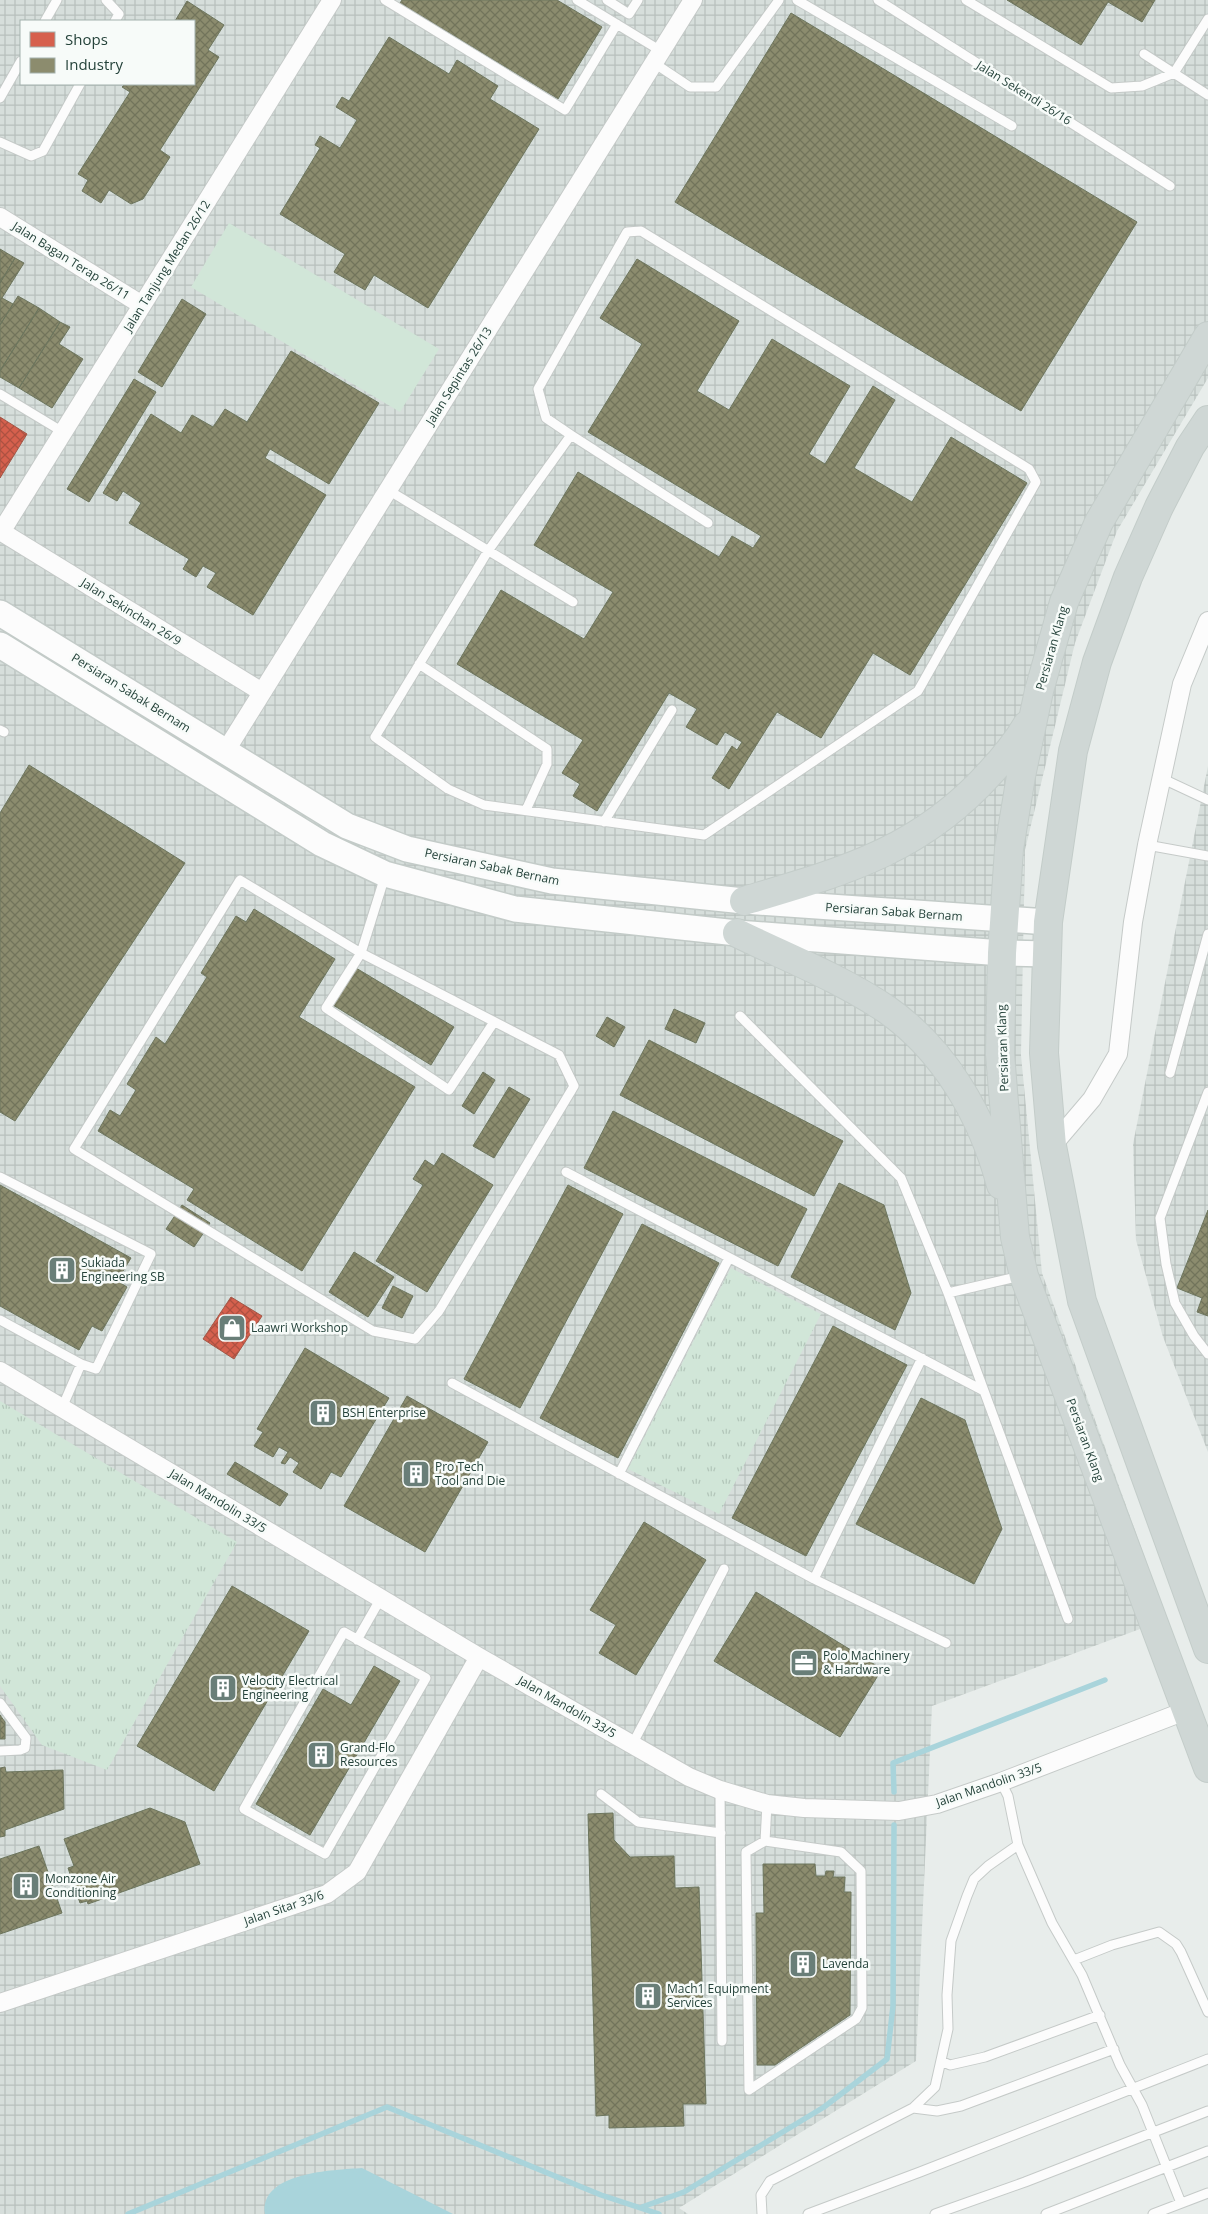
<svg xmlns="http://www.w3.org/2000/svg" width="1208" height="2214" font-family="'Open Sans',sans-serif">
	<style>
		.industrial { fill: url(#industrial-grid); fill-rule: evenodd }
		.grass { fill: url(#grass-tufts) }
		.green { fill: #d1e6d8 }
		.water { fill: #a9d4db }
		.shops { fill: url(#shops-cross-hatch); stroke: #a15747 }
		.industry { fill: url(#industry-cross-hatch); stroke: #6d765e }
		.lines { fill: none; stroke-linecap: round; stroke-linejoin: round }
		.stream { stroke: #a9d4db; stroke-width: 5.5 }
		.lane-casing { stroke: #c5cac8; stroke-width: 11 }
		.street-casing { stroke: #c5cac8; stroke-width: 20 }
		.secondary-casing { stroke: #c3cbc8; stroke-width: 28 }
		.primary-casing { stroke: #c3ccc9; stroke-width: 30 }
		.lane { stroke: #fcfcfc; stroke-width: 9 }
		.street { stroke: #fcfcfc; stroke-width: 18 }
		.secondary { stroke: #fcfcfc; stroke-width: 25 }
		.primary { stroke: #cfd7d5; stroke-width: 28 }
		.labels { text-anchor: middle; stroke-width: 5; stroke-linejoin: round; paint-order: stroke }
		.street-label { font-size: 12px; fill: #24423a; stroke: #f7fbf9 }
		.poi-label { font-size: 12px; fill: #24423a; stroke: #f7fbf9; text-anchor: start }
	</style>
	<defs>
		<pattern id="industrial-grid" width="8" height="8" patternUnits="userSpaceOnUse" patternTransform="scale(1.25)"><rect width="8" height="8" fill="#d6dedb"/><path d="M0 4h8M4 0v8" fill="none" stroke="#b8c0bd"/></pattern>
		<pattern id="grass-tufts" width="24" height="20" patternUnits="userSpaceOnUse" patternTransform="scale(1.25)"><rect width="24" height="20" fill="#d1e6d8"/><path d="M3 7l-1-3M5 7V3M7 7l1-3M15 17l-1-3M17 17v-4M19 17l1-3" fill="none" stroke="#b3c6ba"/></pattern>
		<pattern id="shops-cross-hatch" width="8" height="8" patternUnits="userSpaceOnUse" patternTransform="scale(1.25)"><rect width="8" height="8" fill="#d6604d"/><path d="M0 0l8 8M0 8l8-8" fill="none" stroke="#ad5141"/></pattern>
		<pattern id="industry-cross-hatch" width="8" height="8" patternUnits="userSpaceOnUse" patternTransform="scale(1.25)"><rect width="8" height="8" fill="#8c8c6e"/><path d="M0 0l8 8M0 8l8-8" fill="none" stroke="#72745b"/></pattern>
	</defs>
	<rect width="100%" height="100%" fill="#e8edeb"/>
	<!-- industrial -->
	<path class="industrial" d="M 0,0 L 1208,0 L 1208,378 L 1117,531 L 1075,643 L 1025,850 L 1021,1055 L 1042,1273 L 1167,1619 L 932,1706 L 916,2061 L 679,2208 L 688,2214 L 0,2214 ZM 21,21 L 194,21 L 194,84 L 21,84 Z
		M 1208,766 L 1208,1452 L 1163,1337 L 1136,1240 L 1133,1144 Z"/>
	<!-- grass -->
	<path class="grass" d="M 731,1268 L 821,1314 L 719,1514 L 628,1469 Z
		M 0,1401 L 237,1542 L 107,1770 L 42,1745 L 0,1686 Z"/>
	<!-- green -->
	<path class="green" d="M 229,223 L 439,349 L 400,412 L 191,287 Z"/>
	<!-- water -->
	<path class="water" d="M 362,2168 L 453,2214 L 265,2214 C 259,2172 334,2170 362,2168 Z"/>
	<!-- shops -->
	<path class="shops" d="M 0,417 L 27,434 L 0,478 Z
		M 231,1297 L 262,1316 L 234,1359 L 203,1339 Z"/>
	<!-- industry -->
	<path class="industry" d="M 402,0 L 557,0 L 602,27 L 558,99 L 400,3 Z
		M 1007,0 L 1155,0 L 1142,22 L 1108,2 L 1081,45 Z
		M 187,1 L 224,25 L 208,50 L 219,57 L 160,150 L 170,157 L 143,199 L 131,204 L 109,190 L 101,203 L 82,191 L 88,180 L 78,174 L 130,92 L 122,87 L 125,84 L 194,84 L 194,21 L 175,21 Z
		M 791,13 L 1137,222 L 1021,411 L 675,202 Z
		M 389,37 L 449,74 L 457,60 L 498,86 L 490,99 L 539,129 L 428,308 L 374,275 L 365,290 L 334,272 L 345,254 L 280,214 L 320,148 L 315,145 L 320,136 L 340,148 L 357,120 L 336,107 L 342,97 L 349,101 Z
		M 0,249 L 15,258 L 0,283 Z
		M 15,258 L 24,263 L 2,298 L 13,304 L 0,325 L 0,283 Z
		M 637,259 L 739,321 L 697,391 L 729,410 L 772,339 L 850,386 L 809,454 L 825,464 L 873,386 L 895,400 L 854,468 L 912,502 L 951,437 L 1027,483 L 910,675 L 873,653 L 821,738 L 777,712 L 729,789 L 712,778 L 732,746 L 737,750 L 742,742 L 725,732 L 717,745 L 686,727 L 697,709 L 669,693 L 597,811 L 573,796 L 580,784 L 562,773 L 583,740 L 457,664 L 501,590 L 584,639 L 613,592 L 534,545 L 578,472 L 719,557 L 732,536 L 753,548 L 761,536 L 588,432 L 642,344 L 600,318 Z
		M 18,296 L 39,308 L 0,371 L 0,325 Z
		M 182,299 L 206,314 L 162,387 L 138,372 Z
		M 39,308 L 60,322 L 19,388 L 0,377 L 0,371 Z
		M 60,322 L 70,327 L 59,344 L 83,359 L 52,408 L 19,388 Z
		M 291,351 L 379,403 L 329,484 L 270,449 L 265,458 L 326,495 L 253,615 L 207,587 L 216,573 L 203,566 L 196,577 L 183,569 L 189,559 L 129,523 L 141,503 L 123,491 L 117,501 L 103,493 L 151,414 L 181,433 L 192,415 L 213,427 L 225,409 L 247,422 Z
		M 134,379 L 156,392 L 89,502 L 67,489 Z
		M 29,765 L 185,863 L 15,1121 L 0,1112 L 0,813 Z
		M 254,909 L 335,959 L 299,1017 L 415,1087 L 302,1271 L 187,1200 L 194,1189 L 98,1131 L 110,1110 L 120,1116 L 136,1090 L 127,1084 L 156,1037 L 165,1044 L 207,977 L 201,973 L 236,916 L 246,922 Z
		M 356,968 L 454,1027 L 431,1065 L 333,1005 Z
		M 674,1009 L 705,1023 L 696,1043 L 665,1029 Z
		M 607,1017 L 625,1027 L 614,1047 L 596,1036 Z
		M 649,1040 L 843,1141 L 814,1196 L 620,1095 Z
		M 483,1072 L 495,1080 L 474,1114 L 462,1106 Z
		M 509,1087 L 530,1099 L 494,1158 L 473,1146 Z
		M 613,1111 L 807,1209 L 778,1266 L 584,1168 Z
		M 442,1153 L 493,1185 L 427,1292 L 376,1261 L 423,1185 L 413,1179 L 425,1160 L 434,1166 Z
		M 839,1183 L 884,1205 L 911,1293 L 895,1330 L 791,1277 Z
		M 0,1185 L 131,1258 L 117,1281 L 127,1287 L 102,1331 L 92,1326 L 79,1350 L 0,1306 Z
		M 568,1185 L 623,1214 L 520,1408 L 464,1379 Z
		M 182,1205 L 210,1223 L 194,1247 L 166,1229 Z
		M 1208,1210 L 1208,1316 L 1197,1312 L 1202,1298 L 1177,1288 Z
		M 642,1224 L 719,1263 L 618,1458 L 540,1418 Z
		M 354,1252 L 394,1277 L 368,1317 L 329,1292 Z
		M 393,1286 L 413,1296 L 402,1318 L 382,1308 Z
		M 833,1326 L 907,1365 L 806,1556 L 732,1518 Z
		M 305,1348 L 389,1398 L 341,1477 L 331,1472 L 321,1489 L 293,1472 L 299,1463 L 290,1457 L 285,1464 L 281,1463 L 288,1452 L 279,1447 L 273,1457 L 254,1446 L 263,1432 L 257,1429 Z
		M 407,1396 L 488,1442 L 425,1552 L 344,1506 Z
		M 921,1398 L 965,1420 L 1002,1529 L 974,1584 L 856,1524 Z
		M 235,1462 L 288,1494 L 280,1506 L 227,1474 Z
		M 644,1522 L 706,1560 L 636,1675 L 599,1653 L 616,1625 L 590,1610 Z
		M 232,1586 L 309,1631 L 214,1791 L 137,1746 Z
		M 756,1592 L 882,1669 L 840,1737 L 714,1661 Z
		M 374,1666 L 400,1681 L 310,1835 L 256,1804 L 323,1689 L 351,1705 Z
		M 0,1715 L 5,1722 L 5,1739 L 0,1739 Z
		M 5,1767 L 6,1772 L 63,1770 L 64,1809 L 5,1830 L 5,1836 L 0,1837 L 0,1768 Z
		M 150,1808 L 185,1822 L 200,1864 L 88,1904 L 87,1901 L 80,1903 L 68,1868 L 74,1866 L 64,1839 Z
		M 613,1813 L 614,1840 L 630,1857 L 674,1856 L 675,1888 L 699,1887 L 706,2104 L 683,2104 L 684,2126 L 609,2128 L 609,2115 L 596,2116 L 588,1814 Z
		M 39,1846 L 62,1913 L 0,1934 L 0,1859 Z
		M 763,1864 L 815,1864 L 816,1876 L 825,1876 L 826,1871 L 834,1871 L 833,1877 L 845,1877 L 844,1892 L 851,1892 L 850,2015 L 775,2065 L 757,2065 L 756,1913 L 764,1913 Z"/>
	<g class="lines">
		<!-- stream -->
		<path class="stream" d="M 894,1792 L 893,1763 L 1105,1680
			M 642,2207 L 684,2192 L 824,2107 L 887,2059 L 893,2006 L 894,1825
			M 128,2214 L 387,2107 L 601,2195 L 659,2214"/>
		<defs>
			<path id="lane" d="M 106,0 L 119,14 L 115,21
				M 385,0 L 565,110 L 617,24
				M 577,0 L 661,51
				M 607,0 L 629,14 L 638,0
				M 797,0 L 1012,126
				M 878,0 L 1170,186
				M 966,0 L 1111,88 L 1142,86 L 1174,73 L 1208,19
				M 45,21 L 57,0
				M 1144,54 L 1208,95
				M 654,63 L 690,87 L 716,87 L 779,0
				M 0,98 L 21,61
				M 0,142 L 31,156 L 43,151 L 80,84
				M 641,231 L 1029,469 L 1036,482 L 918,691 L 704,835 L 484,805 L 448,789 L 375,737 L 488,551 L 571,435 L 546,418 L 538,389 L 627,232 Z
				M 0,394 L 63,432
				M 571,435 L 708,523
				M 388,490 L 573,602
				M 419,664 L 547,749 L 547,764 L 526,810
				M 0,730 L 4,732
				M 1161,778 L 1208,800
				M 604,822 L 672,710
				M 1147,845 L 1208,856
				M 385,876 L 361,953 L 326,1008 L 449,1090 L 494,1022
				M 240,880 L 361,953 L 559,1055 L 574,1086 L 439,1311 L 415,1339 L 373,1331 L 74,1149 Z
				M 740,1016 L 901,1178 L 948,1293 L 1068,1619
				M 1170,1073 L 1208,934
				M 1208,1092 L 1160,1218 L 1166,1264 L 1175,1303 L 1194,1336 L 1208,1354
				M 566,1172 L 982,1390
				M 0,1177 L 151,1254 L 96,1369 L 81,1364 L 0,1320
				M 948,1293 L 1021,1276
				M 452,1383 L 814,1579 L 946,1643
				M 62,1408 L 81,1364
				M 619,1474 L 729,1258
				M 814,1579 L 922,1358
				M 344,1632 L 426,1678 L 325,1854 L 244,1809 Z
				M 357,1640 L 381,1598
				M 0,1703 L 26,1738 L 25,1748 L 20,1750 L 0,1751
				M 632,1745 L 724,1569
				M 1001,1782 L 1008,1796 L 1018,1845 L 1052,1923 L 1082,1975 L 1120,2065 L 1142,2105 L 1181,2203
				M 720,1790 L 722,2041
				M 601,1794 L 638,1822 L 721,1833
				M 1074,1960 L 1112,1945 L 1159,1932 L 1176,1944 L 1181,1952 L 1208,2012
				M 941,2061 L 950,2065 L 985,2057 L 1100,2015
				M 749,2090 L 856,2019 L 862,2008 L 861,1871 L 841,1852 L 765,1841 L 767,1804
				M 749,2090 L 746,1852 L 765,1841
				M 913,2108 L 937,2111 L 961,2106 L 1114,2049
				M 762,2214 L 761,2195 L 770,2181 L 913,2108 L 935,2087 L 948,2029 L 947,1995 L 951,1941 L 967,1896 L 974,1879 L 988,1866 L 1018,1845
				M 808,2214 L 920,2172 L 1208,2059
				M 935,2214 L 1025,2182 L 1208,2111
				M 1046,2214 L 1208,2151
				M 1153,2214 L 1208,2193"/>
			<path id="street" d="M 0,217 L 142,305
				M 0,531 L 262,692
				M 1,532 L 332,0
				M 225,752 L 693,0
				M 1052,1146 L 1092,1099 L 1118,1054 L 1133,922 L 1147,845 L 1182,684 L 1208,621
				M 0,1371 L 479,1657 L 689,1777 L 720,1790 L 767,1804 L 804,1808 L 899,1811 L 937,1804 L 1001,1782 L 1185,1711
				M 0,2003 L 327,1894 L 357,1872 L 479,1657"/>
			<path id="secondary" d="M 0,613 L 347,826 L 407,849 L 552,881 L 744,901 L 1048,922
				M 0,645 L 322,844 L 385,874 L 515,909 L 737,933 L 1002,953 L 1047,954"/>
			<path id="primary" d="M 1208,336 L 1099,522 L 1064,602 L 1039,691 L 1021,776 L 1009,849 L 1002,953 L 1000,1054 L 1015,1237 L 1024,1276 L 1208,1768
				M 1208,420 L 1190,447 L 1159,507 L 1128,577 L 1097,662 L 1073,751 L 1048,922 L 1044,1053 L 1052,1146 L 1082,1301 L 1208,1649
				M 744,901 C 841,872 919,852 990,773 C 1004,758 1017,742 1027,725
				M 737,933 C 786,957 840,978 886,1009 C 945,1050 983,1117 1001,1185"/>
		</defs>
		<!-- lane casing -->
		<use href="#lane" class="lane-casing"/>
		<!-- street casing -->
		<use href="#street" class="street-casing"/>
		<!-- secondary casing -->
		<use href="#secondary" class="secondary-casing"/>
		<!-- primary casing -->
		<use href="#primary" class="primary-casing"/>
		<!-- lane -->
		<use href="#lane" class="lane"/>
		<!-- street -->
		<use href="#street" class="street"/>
		<!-- secondary -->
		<use href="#secondary" class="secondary"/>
		<!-- primary -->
		<use href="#primary" class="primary"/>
	</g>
	<!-- icons -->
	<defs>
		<symbol id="building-square" viewBox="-11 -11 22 22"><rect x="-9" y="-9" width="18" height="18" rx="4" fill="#697e78" stroke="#f7fbf9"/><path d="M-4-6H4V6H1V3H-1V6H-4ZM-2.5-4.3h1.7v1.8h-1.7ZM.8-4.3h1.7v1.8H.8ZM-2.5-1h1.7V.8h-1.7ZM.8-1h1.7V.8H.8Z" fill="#fff"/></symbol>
		<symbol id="shop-square" viewBox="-11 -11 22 22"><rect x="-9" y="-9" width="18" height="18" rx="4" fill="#697e78" stroke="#f7fbf9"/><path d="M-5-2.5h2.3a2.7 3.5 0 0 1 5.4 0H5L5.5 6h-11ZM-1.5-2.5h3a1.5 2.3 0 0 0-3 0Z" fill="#fff"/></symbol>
		<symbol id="office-square" viewBox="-11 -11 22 22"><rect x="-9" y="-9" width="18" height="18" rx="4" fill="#697e78" stroke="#f7fbf9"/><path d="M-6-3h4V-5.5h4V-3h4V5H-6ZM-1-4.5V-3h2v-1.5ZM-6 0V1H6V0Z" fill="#fff"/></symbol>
	</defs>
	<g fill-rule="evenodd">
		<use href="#building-square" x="46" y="1254" width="32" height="32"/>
		<use href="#shop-square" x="216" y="1312" width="32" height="32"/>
		<use href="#building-square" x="307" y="1397" width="32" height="32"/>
		<use href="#building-square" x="400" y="1458" width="32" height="32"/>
		<use href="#office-square" x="788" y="1647" width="32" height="32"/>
		<use href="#building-square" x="207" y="1672" width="32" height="32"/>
		<use href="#building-square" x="305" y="1739" width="32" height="32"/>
		<use href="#building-square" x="10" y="1870" width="32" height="32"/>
		<use href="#building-square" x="787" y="1948" width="32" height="32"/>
		<use href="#building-square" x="632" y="1980" width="32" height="32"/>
	</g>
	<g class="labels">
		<!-- street labels -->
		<g class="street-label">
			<text transform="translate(1024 93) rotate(32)" y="4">Jalan Sekendi 26/16</text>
			<text transform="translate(71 261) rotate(32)" y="4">Jalan Bagan Terap 26/11</text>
			<text transform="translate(167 266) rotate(-58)" y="4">Jalan Tanjung Medan 26/12</text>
			<text transform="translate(459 376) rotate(-58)" y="4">Jalan Sepintas 26/13</text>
			<text transform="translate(131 612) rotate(32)" y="4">Jalan Sekinchan 26/9</text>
			<text transform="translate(1052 648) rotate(-74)" y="4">Persiaran Klang</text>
			<text transform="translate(131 693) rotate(32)" y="4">Persiaran Sabak Bernam</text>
			<text transform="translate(492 867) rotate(12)" y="4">Persiaran Sabak Bernam</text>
			<text transform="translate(894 912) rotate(4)" y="4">Persiaran Sabak Bernam</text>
			<text transform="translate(1003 1048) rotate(-92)" y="4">Persiaran Klang</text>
			<text transform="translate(1085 1440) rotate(70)" y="4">Persiaran Klang</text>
			<text transform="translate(218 1501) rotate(31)" y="4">Jalan Mandolin 33/5</text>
			<text transform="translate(567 1707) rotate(30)" y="4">Jalan Mandolin 33/5</text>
			<text transform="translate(989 1785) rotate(-19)" y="4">Jalan Mandolin 33/5</text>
			<text transform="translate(284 1908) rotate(-19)" y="4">Jalan Sitar 33/6</text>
		</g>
		<!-- poi labels -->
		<g class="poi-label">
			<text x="81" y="1267">Sukiada<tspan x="81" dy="14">Engineering SB</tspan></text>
			<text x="251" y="1332">Laawri Workshop</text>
			<text x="342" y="1417">BSH Enterprise</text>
			<text x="435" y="1471">Pro Tech<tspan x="435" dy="14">Tool and Die</tspan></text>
			<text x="823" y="1660">Polo Machinery<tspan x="823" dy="14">&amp; Hardware</tspan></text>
			<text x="242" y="1685">Velocity Electrical<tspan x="242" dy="14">Engineering</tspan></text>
			<text x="340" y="1752">Grand-Flo<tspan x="340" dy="14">Resources</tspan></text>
			<text x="45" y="1883">Monzone Air<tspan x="45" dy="14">Conditioning</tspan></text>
			<text x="822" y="1968">Lavenda</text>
			<text x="667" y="1993">Mach1 Equipment<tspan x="667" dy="14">Services</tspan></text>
		</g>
	</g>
	<!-- legend -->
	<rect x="20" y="20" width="175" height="65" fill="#f7fbf9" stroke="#a3b1ad"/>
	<rect x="30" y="32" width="25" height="15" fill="#d6604d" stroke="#a3b1ad"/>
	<text x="65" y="45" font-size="15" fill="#24423a">Shops</text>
	<rect x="30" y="58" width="25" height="15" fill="#8c8c6e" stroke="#a3b1ad"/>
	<text x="65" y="70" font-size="15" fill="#24423a">Industry</text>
</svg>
